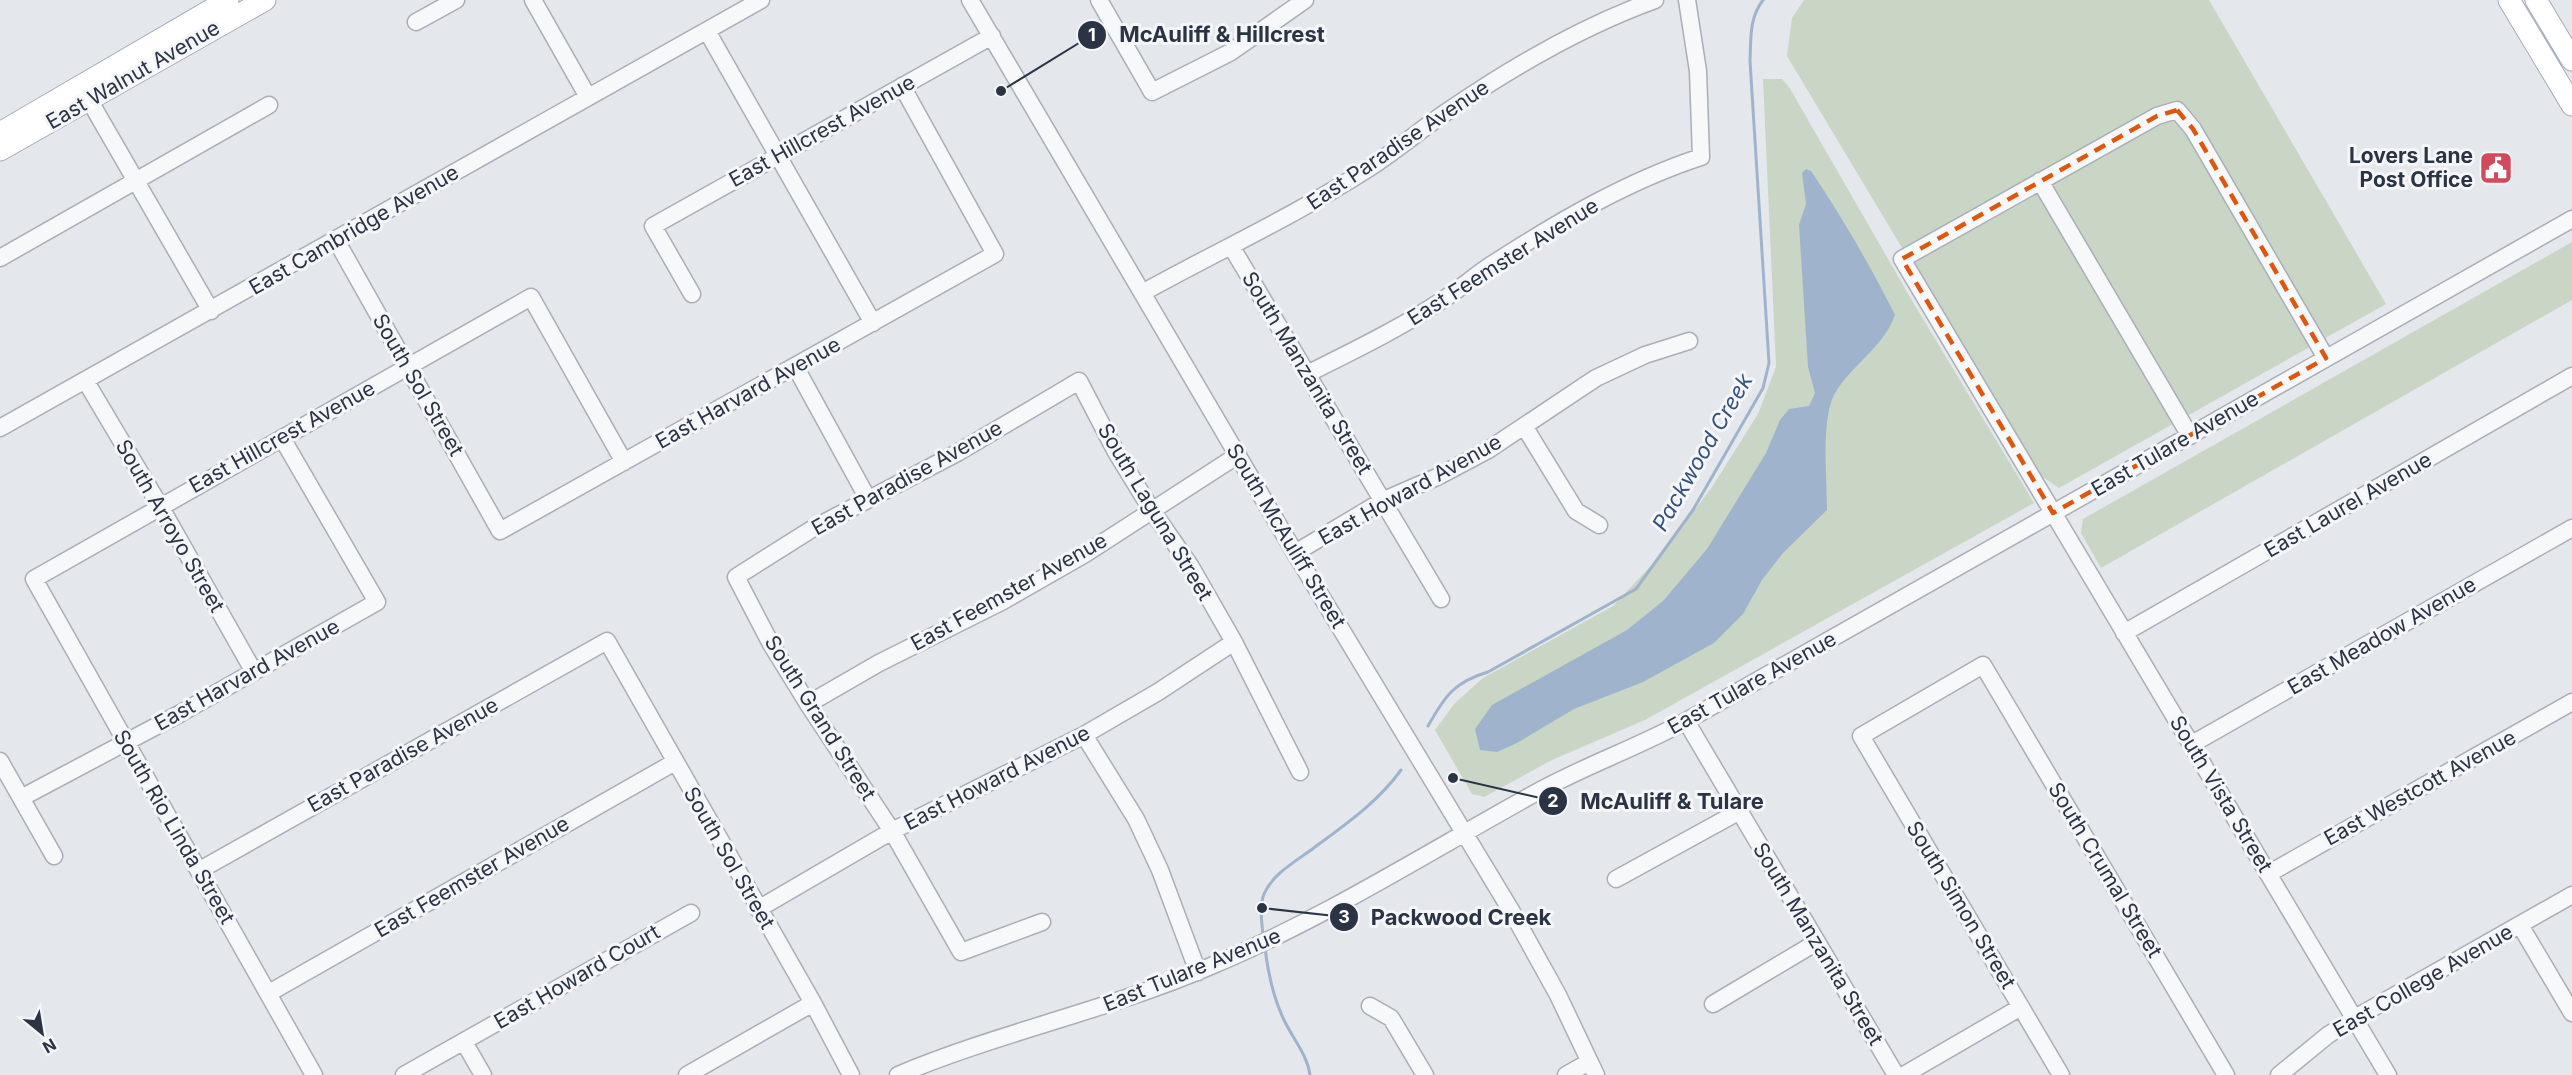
<svg xmlns="http://www.w3.org/2000/svg" width="2572" height="1075" font-family="Inter,sans-serif">
	<style>
		.green { fill: #c9d6c5 }
		.water { fill: #9fb4cc }
		.lines { fill: none; stroke-linecap: round; stroke-linejoin: round }
		.stream { stroke: #9fb4cc; stroke-width: 3 }
		.minor-casing { stroke: #a9aeb7; stroke-width: 19 }
		.major-casing { stroke: #a3abb8; stroke-width: 23 }
		.minor { stroke: #f7f8fa; stroke-width: 16 }
		.major { stroke: #fff; stroke-width: 21 }
		.marked { fill: none; stroke: #df570f; stroke-width: 4.5; stroke-dasharray: 12 8; stroke-linejoin: round }
		.labels { text-anchor: middle; stroke-width: 6; stroke-linejoin: round; paint-order: stroke }
		.street-label { font-size: 21px; fill: #2b3445; stroke: #f4f6f9 }
		.poi-label { font-size: 21px; font-weight: bold; fill: #2b3445; stroke: #f4f6f9; text-anchor: end }
		.water-label { font-size: 22px; font-style: italic; fill: #34527a; stroke: #f4f6f9 }
		.leader { fill: none; stroke: #2b3445; stroke-width: 2 }
		.callout-dot { fill: #2b3445; stroke: #f4f6f9; stroke-width: 2 }
		.mark-label { font-size: 18px; text-anchor: middle; font-weight: bold; fill: #fff }
		.callout-label { font-size: 22px; text-anchor: middle; font-weight: bold; fill: #2b3445; stroke: #f4f6f9; stroke-width: 6; stroke-linejoin: round; paint-order: stroke }
	</style>
	<rect width="100%" height="100%" fill="#e4e7ec"/>
	<!-- green -->
	<path class="green" d="M 1804,0 L 2209,0 L 2386,304 L 2059,488 L 2037,473 L 1787,56 L 1792,18 Z
		M 1763,79 L 1782,79 L 1789,87 L 1914,304 L 2034,503 L 1645,720 L 1552,760 L 1484,797 L 1472,794 L 1435,730 L 1455,703 L 1483,678 L 1613,606 L 1662,554 L 1712,487 L 1758,414 L 1776,367 Z
		M 2572,242 L 2572,300 L 2101,568 L 2081,533 L 2083,519 Z"/>
	<!-- water -->
	<path class="water" d="M 1806,169 L 1811,171 C 1842,217 1870,265 1895,315 C 1884,347 1850,366 1834,395 C 1821,421 1827,479 1827,510 L 1783,553 L 1762,580 L 1743,614 L 1714,643 L 1643,682 L 1574,709 L 1517,743 L 1497,752 L 1480,750 L 1475,729 L 1492,705 L 1627,630 L 1663,601 L 1707,549 L 1766,453 L 1780,420 L 1789,409 L 1809,406 L 1815,393 L 1808,367 L 1799,225 L 1806,204 L 1802,173 Z"/>
	<g class="lines">
		<!-- stream -->
		<path class="stream" d="M 1428,726 C 1445,696 1454,682 1488,672 L 1636,589 L 1693,510 L 1763,388 L 1769,363 L 1750,61 C 1751,39 1749,18 1763,0
			M 1263,936 C 1262,922 1259,907 1264,894 C 1273,873 1298,860 1315,847 C 1346,824 1378,802 1401,770
			M 1265,948 C 1268,973 1273,997 1284,1020 C 1293,1039 1307,1054 1310,1075"/>
		<defs>
			<path id="minor" d="M 533,0 L 588,97
				M 970,0 L 1295,553 L 1512,912 L 1558,995 L 1596,1075
				M 1099,0 L 1152,92 L 1231,52 L 1305,0
				M 416,22 L 456,0
				M 707,31 L 873,323
				M 84,91 L 211,311
				M 2040,181 L 2190,436
				M 336,240 L 500,531 L 995,254 L 902,86
				M 1231,246 L 1441,599
				M 0,258 L 269,105
				M 1142,293 C 1216,252 1294,216 1366,170 C 1395,152 1422,128 1451,109 C 1514,66 1583,26 1655,0
				M 692,294 L 653,226 L 992,36
				M 2326,358 L 2193,129 L 2177,110 L 2157,116 L 1902,259 L 2388,1075
				M 795,366 L 868,499
				M 1307,374 C 1355,350 1403,327 1447,297 C 1462,287 1476,275 1491,265 C 1556,223 1627,181 1701,157 L 1698,71 L 1687,0
				M 85,380 L 160,506 L 254,672
				M 1524,426 L 1576,511 L 1599,525
				M 0,428 L 761,0
				M 1295,553 L 1384,500 L 1437,477 L 1488,450 L 1596,378 L 1645,355 L 1689,341
				M 2124,633 L 2572,376
				M 808,704 L 879,663 L 1003,601 L 1085,554 L 1238,455
				M 1686,721 L 1896,1075
				M 1084,735 L 1136,819 L 1160,870 L 1198,972
				M 2192,744 L 2572,528
				M 0,761 L 54,856
				M 21,798 L 181,713 L 377,602 L 282,438
				M 200,870 L 607,641 L 813,1003 L 851,1075
				M 2268,874 L 2572,702
				M 1616,879 L 1740,811
				M 758,909 L 892,831 L 1084,735 L 1158,692 L 1234,642
				M 1042,922 L 961,952 L 892,831 L 808,704 L 771,644 L 736,577 L 812,529 L 957,453 L 1079,381 L 1116,452 L 1151,509 L 1191,567 L 1234,642 L 1300,772
				M 2520,925 L 2572,1013
				M 269,993 L 675,762
				M 1713,1004 L 1817,942
				M 1370,1006 L 1391,1018 L 1425,1075
				M 464,1042 L 483,1075
				M 314,1075 L 34,579 L 531,297 L 624,462
				M 404,1075 L 691,913
				M 687,1075 L 813,1003
				M 898,1075 C 1000,1032 1109,1010 1211,966 C 1325,918 1430,851 1539,791 C 1587,765 1638,747 1686,721 L 2572,219
				M 1566,1075 L 1589,1062
				M 1904,1075 L 2021,1007
				M 2061,1075 L 1861,736 L 1983,665 L 2226,1075
				M 2279,1075 L 2328,1035 L 2355,1018 L 2572,895"/>
			<path id="major" d="M 2509,0 L 2572,105
				M 2536,0 L 2572,60
				M 0,133 L 228,0
				M 0,150 L 265,0"/>
		</defs>
		<!-- minor casing -->
		<use href="#minor" class="minor-casing"/>
		<!-- major casing -->
		<use href="#major" class="major-casing"/>
		<!-- minor -->
		<use href="#minor" class="minor"/>
		<!-- major -->
		<use href="#major" class="major"/>
	</g>
	<!-- marked area -->
	<path class="marked" d="M 2177,110 L 2193,129 L 2326,358 L 2053,513 L 1902,259 L 2157,116 Z"/>
	<!-- icons -->
	<defs>
		<symbol id="civic-square" viewBox="-11 -11 22 22"><rect x="-9" y="-9" width="18" height="18" rx="4" fill="#d1495b" stroke="#f4f6f9"/><path d="M-.6-6.5H3V-4.5H.6V-3L4-1V1h2V6H-6V1h2V-1L-.6-3ZM-1.2 2.5V6h2.4V2.5Z" fill="#fff"/></symbol>
	</defs>
	<g fill-rule="evenodd">
		<use href="#civic-square" x="2477" y="149" width="38" height="38"/>
	</g>
	<g class="labels">
		<!-- street labels -->
		<g class="street-label">
			<text transform="translate(133 75) rotate(-30)" y="7">East Walnut Avenue</text>
			<text transform="translate(822 131) rotate(-29)" y="7">East Hillcrest Avenue</text>
			<text transform="translate(1398 145) rotate(-34)" y="7">East Paradise Avenue</text>
			<text transform="translate(354 230) rotate(-30)" y="7">East Cambridge Avenue</text>
			<text transform="translate(1503 262) rotate(-32)" y="7">East Feemster Avenue</text>
			<text transform="translate(1307 373) rotate(59)" y="7">South Manzanita Street</text>
			<text transform="translate(418 385) rotate(60)" y="7">South Sol Street</text>
			<text transform="translate(748 393) rotate(-29)" y="7">East Harvard Avenue</text>
			<text transform="translate(282 437) rotate(-29)" y="7">East Hillcrest Avenue</text>
			<text transform="translate(2175 444) rotate(-30)" y="7">East Tulare Avenue</text>
			<text transform="translate(907 478) rotate(-29)" y="7">East Paradise Avenue</text>
			<text transform="translate(1410 490) rotate(-29)" y="7">East Howard Avenue</text>
			<text transform="translate(2348 505) rotate(-30)" y="7">East Laurel Avenue</text>
			<text transform="translate(1155 512) rotate(59)" y="7">South Laguna Street</text>
			<text transform="translate(170 526) rotate(60)" y="7">South Arroyo Street</text>
			<text transform="translate(1286 536) rotate(59)" y="7">South McAuliff Street</text>
			<text transform="translate(1009 592) rotate(-29)" y="7">East Feemster Avenue</text>
			<text transform="translate(2382 636) rotate(-30)" y="7">East Meadow Avenue</text>
			<text transform="translate(247 675) rotate(-29)" y="7">East Harvard Avenue</text>
			<text transform="translate(1752 683) rotate(-29)" y="7">East Tulare Avenue</text>
			<text transform="translate(820 718) rotate(58)" y="7">South Grand Street</text>
			<text transform="translate(403 755) rotate(-29)" y="7">East Paradise Avenue</text>
			<text transform="translate(997 778) rotate(-27)" y="7">East Howard Avenue</text>
			<text transform="translate(2420 788) rotate(-29)" y="7">East Westcott Avenue</text>
			<text transform="translate(2221 794) rotate(59)" y="7">South Vista Street</text>
			<text transform="translate(174 827) rotate(60)" y="7">South Rio Linda Street</text>
			<text transform="translate(729 858) rotate(60)" y="7">South Sol Street</text>
			<text transform="translate(2105 870) rotate(59)" y="7">South Crumal Street</text>
			<text transform="translate(472 877) rotate(-30)" y="7">East Feemster Avenue</text>
			<text transform="translate(1961 905) rotate(59)" y="7">South Simon Street</text>
			<text transform="translate(1818 944) rotate(59)" y="7">South Manzanita Street</text>
			<text transform="translate(1192 970) rotate(-22)" y="7">East Tulare Avenue</text>
			<text transform="translate(577 977) rotate(-30)" y="7">East Howard Court</text>
			<text transform="translate(2423 981) rotate(-30)" y="7">East College Avenue</text>
		</g>
		<!-- poi labels -->
		<g class="poi-label">
			<text x="2473" y="163">Lovers Lane<tspan x="2473" dy="24">Post Office</tspan></text>
		</g>
		<!-- water labels -->
		<g class="water-label">
			<text transform="translate(1702 452) rotate(-60)" y="8">Packwood Creek</text>
		</g>
	</g>
	<!-- callouts -->
	<path class="leader" d="M1001 91L1092 35M1453 778L1553 801M1262 908L1344 917"/>
	<g class="callout-dot">
		<circle cx="1001" cy="91" r="6"/>
		<circle cx="1453" cy="778" r="6"/>
		<circle cx="1262" cy="908" r="6"/>
		<circle cx="1092" cy="35" r="15"/>
		<circle cx="1553" cy="801" r="15"/>
		<circle cx="1344" cy="917" r="15"/>
	</g>
	<g class="mark-label">
		<text x="1092" y="41">1</text>
		<text x="1553" y="807">2</text>
		<text x="1344" y="923">3</text>
	</g>
	<g class="callout-label">
		<text x="1222" y="42">McAuliff &amp; Hillcrest</text>
		<text x="1672" y="809">McAuliff &amp; Tulare</text>
		<text x="1461" y="925">Packwood Creek</text>
	</g>
	<!-- north arrow -->
	<g transform="translate(42 1033) rotate(150)" stroke="#f4f6f9" stroke-width="4.5" paint-order="stroke">
	<path d="M0-4.5L10 22L0 15L-10 22Z" fill="#2b3445"/>
	<text y="-9" font-size="16" font-weight="bold" text-anchor="middle" fill="#2b3445">N</text>
	</g>
</svg>
